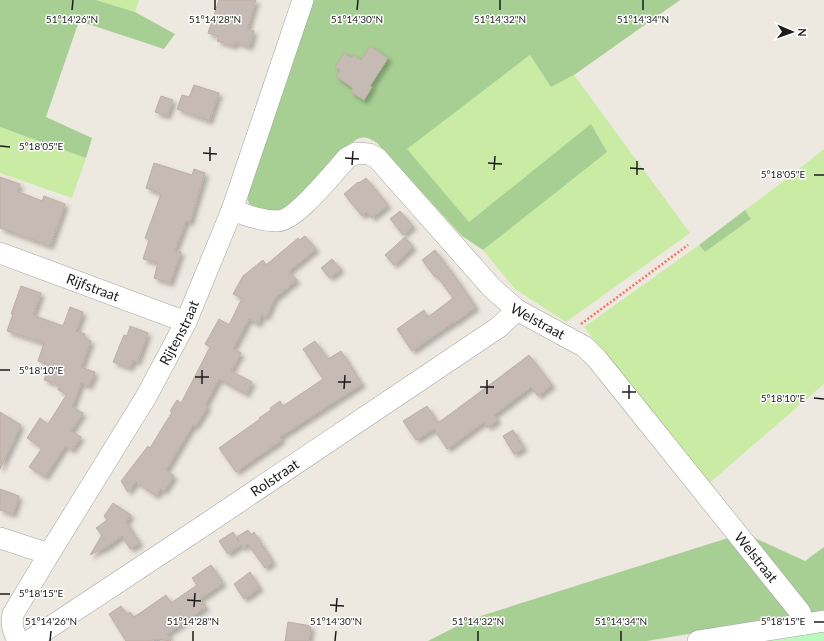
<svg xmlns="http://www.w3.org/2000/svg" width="824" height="641" font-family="Lato,sans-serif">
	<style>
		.grass { fill: #c9eba3 }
		.forest { fill: #a7cf93 }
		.park { fill: #bafbbd }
		.building { fill: #c5bbb4; stroke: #c0aea2; filter: url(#shadow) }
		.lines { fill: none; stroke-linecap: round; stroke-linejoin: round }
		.minor-casing { stroke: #a3a3a3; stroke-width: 22 }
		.path { stroke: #ff6c60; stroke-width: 2.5; stroke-dasharray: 2 2; stroke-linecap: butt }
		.minor { stroke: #fff; stroke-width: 21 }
		.ticks { fill: none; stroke: #1c1c1c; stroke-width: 1.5 }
		.labels { text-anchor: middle; stroke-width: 3; stroke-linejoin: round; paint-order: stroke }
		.street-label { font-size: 14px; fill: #1c1c1c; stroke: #fff }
		.ticks-label { font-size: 10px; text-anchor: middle; fill: #1c1c1c; stroke: #fff; stroke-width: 3; stroke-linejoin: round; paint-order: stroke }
	</style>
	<defs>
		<filter id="shadow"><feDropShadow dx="3.5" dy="3.5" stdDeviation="2" flood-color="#0004"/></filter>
	</defs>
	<rect width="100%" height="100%" fill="#eee9e0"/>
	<!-- grass -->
	<path class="grass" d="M 96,0 L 139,0 L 135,12 Z
		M 530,55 L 551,87 L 574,75 L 690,233 L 566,322 L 515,289 L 483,250 L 606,152 L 591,125 L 469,222 L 406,149 Z
		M 0,127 L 86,158 L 72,198 L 0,173 Z
		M 824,149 L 824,384 L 707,485 L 584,327 L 699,245 L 705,252 L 751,219 L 745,210 L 776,187 Z"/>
	<!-- forest -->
	<path class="forest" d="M 0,0 L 96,0 L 135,12 L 175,34 L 164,49 L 79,21 L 46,117 L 92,138 L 86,158 L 0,127 Z
		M 313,0 L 680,0 L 574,75 L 551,87 L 530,55 L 407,149 L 469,222 L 591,124 L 607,152 L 483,250 L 462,236 L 377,143 C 361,132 355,139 344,152 L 281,213 L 258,209 L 249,204 L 246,194 Z
		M 745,210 L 751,219 L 705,252 L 699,245 Z
		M 744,533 L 805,561 L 824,547 L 824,611 L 647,641 L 428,641 L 471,619 Z"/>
	<!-- park -->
	<path class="park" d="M 824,627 L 824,641 L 730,641 Z"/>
	<!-- building -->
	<path class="building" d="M 219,0 L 256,0 L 247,29 L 254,31 L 249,47 L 235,42 L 234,46 L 217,41 L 219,36 L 208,33 Z
		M 370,46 L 388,58 L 370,86 L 372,87 L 364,100 L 351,92 L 353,88 L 336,76 L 340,70 L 335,67 L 344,53 L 352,58 L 354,55 L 361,60 Z
		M 194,85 L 219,93 L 209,121 L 177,109 L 182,95 L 189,97 Z
		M 161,96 L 173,100 L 167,116 L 155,112 Z
		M 154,163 L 192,175 L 194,169 L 205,173 L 190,222 L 186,221 L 175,250 L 181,252 L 170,283 L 154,278 L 158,263 L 143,259 L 149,240 L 145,238 L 161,194 L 146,188 Z
		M 0,177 L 20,184 L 17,191 L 42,201 L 44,196 L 65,204 L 50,246 L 0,228 Z
		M 366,178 L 388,205 L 372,218 L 367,212 L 362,216 L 344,194 L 358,182 L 359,183 Z
		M 400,211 L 413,226 L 403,235 L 390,219 Z
		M 305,236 L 316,249 L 288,272 L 297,280 L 275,298 L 266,317 L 262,315 L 258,324 L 249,319 L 233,349 L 241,353 L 231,371 L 252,382 L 246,394 L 219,379 L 205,405 L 208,406 L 195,427 L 193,425 L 166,470 L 174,476 L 164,491 L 161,489 L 156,496 L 136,482 L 128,492 L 121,481 L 148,446 L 150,448 L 172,412 L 170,411 L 177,400 L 181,403 L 210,347 L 205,344 L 219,319 L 229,325 L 242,298 L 233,294 L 243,276 L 263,260 L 266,265 L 298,238 L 299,240 Z
		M 405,237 L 413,247 L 394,265 L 385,255 Z
		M 435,250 L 456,278 L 476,307 L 454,323 L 454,322 L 412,351 L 397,329 L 424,310 L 428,317 L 453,298 L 437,276 L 435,277 L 422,260 Z
		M 332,259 L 341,269 L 330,278 L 321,268 Z
		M 21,286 L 41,293 L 33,315 L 63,326 L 70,307 L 83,312 L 76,331 L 85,334 L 84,338 L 91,341 L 81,367 L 95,372 L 89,386 L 81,383 L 72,407 L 83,413 L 71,431 L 81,437 L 72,450 L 65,446 L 45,477 L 29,467 L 42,448 L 27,438 L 40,418 L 48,424 L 67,394 L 58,390 L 60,385 L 44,380 L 49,365 L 38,361 L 44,343 L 7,331 L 13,314 L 11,314 Z
		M 130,326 L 148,333 L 137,362 L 133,360 L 130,368 L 113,362 L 124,335 L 127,336 Z
		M 315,341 L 328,359 L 341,351 L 362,384 L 280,437 L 282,440 L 260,455 L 236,472 L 219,448 L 260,419 L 259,418 L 271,410 L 270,408 L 280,401 L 283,406 L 323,379 L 303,349 Z
		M 529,355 L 552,385 L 538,396 L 531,387 L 494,415 L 498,420 L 488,427 L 484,422 L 447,449 L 434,429 L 416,440 L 403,421 L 427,406 L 438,423 L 496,380 Z
		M 0,412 L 21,425 L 0,469 Z
		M 513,430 L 524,448 L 514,454 L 503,436 Z
		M 0,489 L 19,496 L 13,514 L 0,510 Z
		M 113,503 L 131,515 L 126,522 L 140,543 L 130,549 L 122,536 L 108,546 L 90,555 L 102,535 L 96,528 L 107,520 L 104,516 Z
		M 248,530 L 251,535 L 254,532 L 273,562 L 265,568 L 248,544 L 243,548 L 241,545 L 228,554 L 219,541 L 233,532 L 239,542 L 237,537 Z
		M 211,565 L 223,583 L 200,599 L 206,607 L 167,634 L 171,641 L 156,639 L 149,641 L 126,641 L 109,614 L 121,606 L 127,614 L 130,612 L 134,617 L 166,595 L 171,603 L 197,585 L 192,578 Z
		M 250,572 L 260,588 L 244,599 L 234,584 Z
		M 288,622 L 311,626 L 309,641 L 285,641 Z"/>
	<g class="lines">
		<defs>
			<g id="minor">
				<path id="s1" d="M 232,210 C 246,215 261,221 277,221 C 295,222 334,172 347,158 L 356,153 L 369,154 L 377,158 L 492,288 L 517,310 L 585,347 L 597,359 L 800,612 L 804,624"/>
				<path id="s2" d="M 0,253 L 186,322"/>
				<path d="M 0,538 L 49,554"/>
				<path id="s3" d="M 18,641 C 13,630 11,626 13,614 L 49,554 L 146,397 L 186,322 L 232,210 L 303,0"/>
				<path id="s4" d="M 29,641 L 203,526 L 499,327 L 517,310"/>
				<path d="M 698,641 L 824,621"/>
			</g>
		</defs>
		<!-- minor casing -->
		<use href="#minor" class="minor-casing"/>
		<!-- path -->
		<path class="path" d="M 581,324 L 688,245"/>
		<!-- minor -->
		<use href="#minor" class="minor"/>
	</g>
	<!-- ticks -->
	<path class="ticks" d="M 72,10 L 73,0M 215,10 L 215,0M 357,10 L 358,0M 500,10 L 500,0M 643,10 L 643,0M 0,146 L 10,147M 203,153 L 217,154M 345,158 L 359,159M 210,161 L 210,147M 488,163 L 502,164M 352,165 L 353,151M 630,168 L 644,169M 494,170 L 495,156M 637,175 L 637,161M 814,175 L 824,175M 0,370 L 10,370M 195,377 L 209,377M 338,382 L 351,382M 202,384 L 202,370M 480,387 L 494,387M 344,389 L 345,375M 622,392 L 636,392M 487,394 L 487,380M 814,398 L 824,399M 629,399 L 629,385M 0,594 L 10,594M 187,600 L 201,601M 330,605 L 344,606M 194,607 L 195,593M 336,612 L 337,598M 814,622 L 824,622M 50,641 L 51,631M 193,641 L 193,631M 335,641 L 336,631M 478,641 L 478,631M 621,641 L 621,631"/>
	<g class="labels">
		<!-- street labels -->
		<g class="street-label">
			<text dy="5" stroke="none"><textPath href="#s2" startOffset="99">Rijfstraat</textPath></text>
			<text dy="5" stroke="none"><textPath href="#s1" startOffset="405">Welstraat</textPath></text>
			<text dy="5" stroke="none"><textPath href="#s3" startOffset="355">Rijtenstraat</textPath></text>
			<text dy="5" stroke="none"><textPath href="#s4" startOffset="295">Rolstraat</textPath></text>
			<text dy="5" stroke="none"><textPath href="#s1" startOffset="730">Welstraat</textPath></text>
		</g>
	</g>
	<g class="ticks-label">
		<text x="72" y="23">51°14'26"N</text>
		<text x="215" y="23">51°14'28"N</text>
		<text x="357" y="23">51°14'30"N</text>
		<text x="500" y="23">51°14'32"N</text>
		<text x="643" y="23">51°14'34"N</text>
		<text x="41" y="150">5°18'05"E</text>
		<text x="783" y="178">5°18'05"E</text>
		<text x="41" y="374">5°18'10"E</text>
		<text x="783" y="402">5°18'10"E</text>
		<text x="41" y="597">5°18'15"E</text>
		<text x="51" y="625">51°14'26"N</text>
		<text x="193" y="625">51°14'28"N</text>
		<text x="336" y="625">51°14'30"N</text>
		<text x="478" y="625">51°14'32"N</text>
		<text x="621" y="625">51°14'34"N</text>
		<text x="783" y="625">5°18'15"E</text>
	</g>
	<!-- north arrow -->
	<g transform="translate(792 32) rotate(92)" stroke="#ffffff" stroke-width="3" paint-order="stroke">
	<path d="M0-3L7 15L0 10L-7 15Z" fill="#1c1c1c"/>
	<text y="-6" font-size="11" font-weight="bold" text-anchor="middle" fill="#1c1c1c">N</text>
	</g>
</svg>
